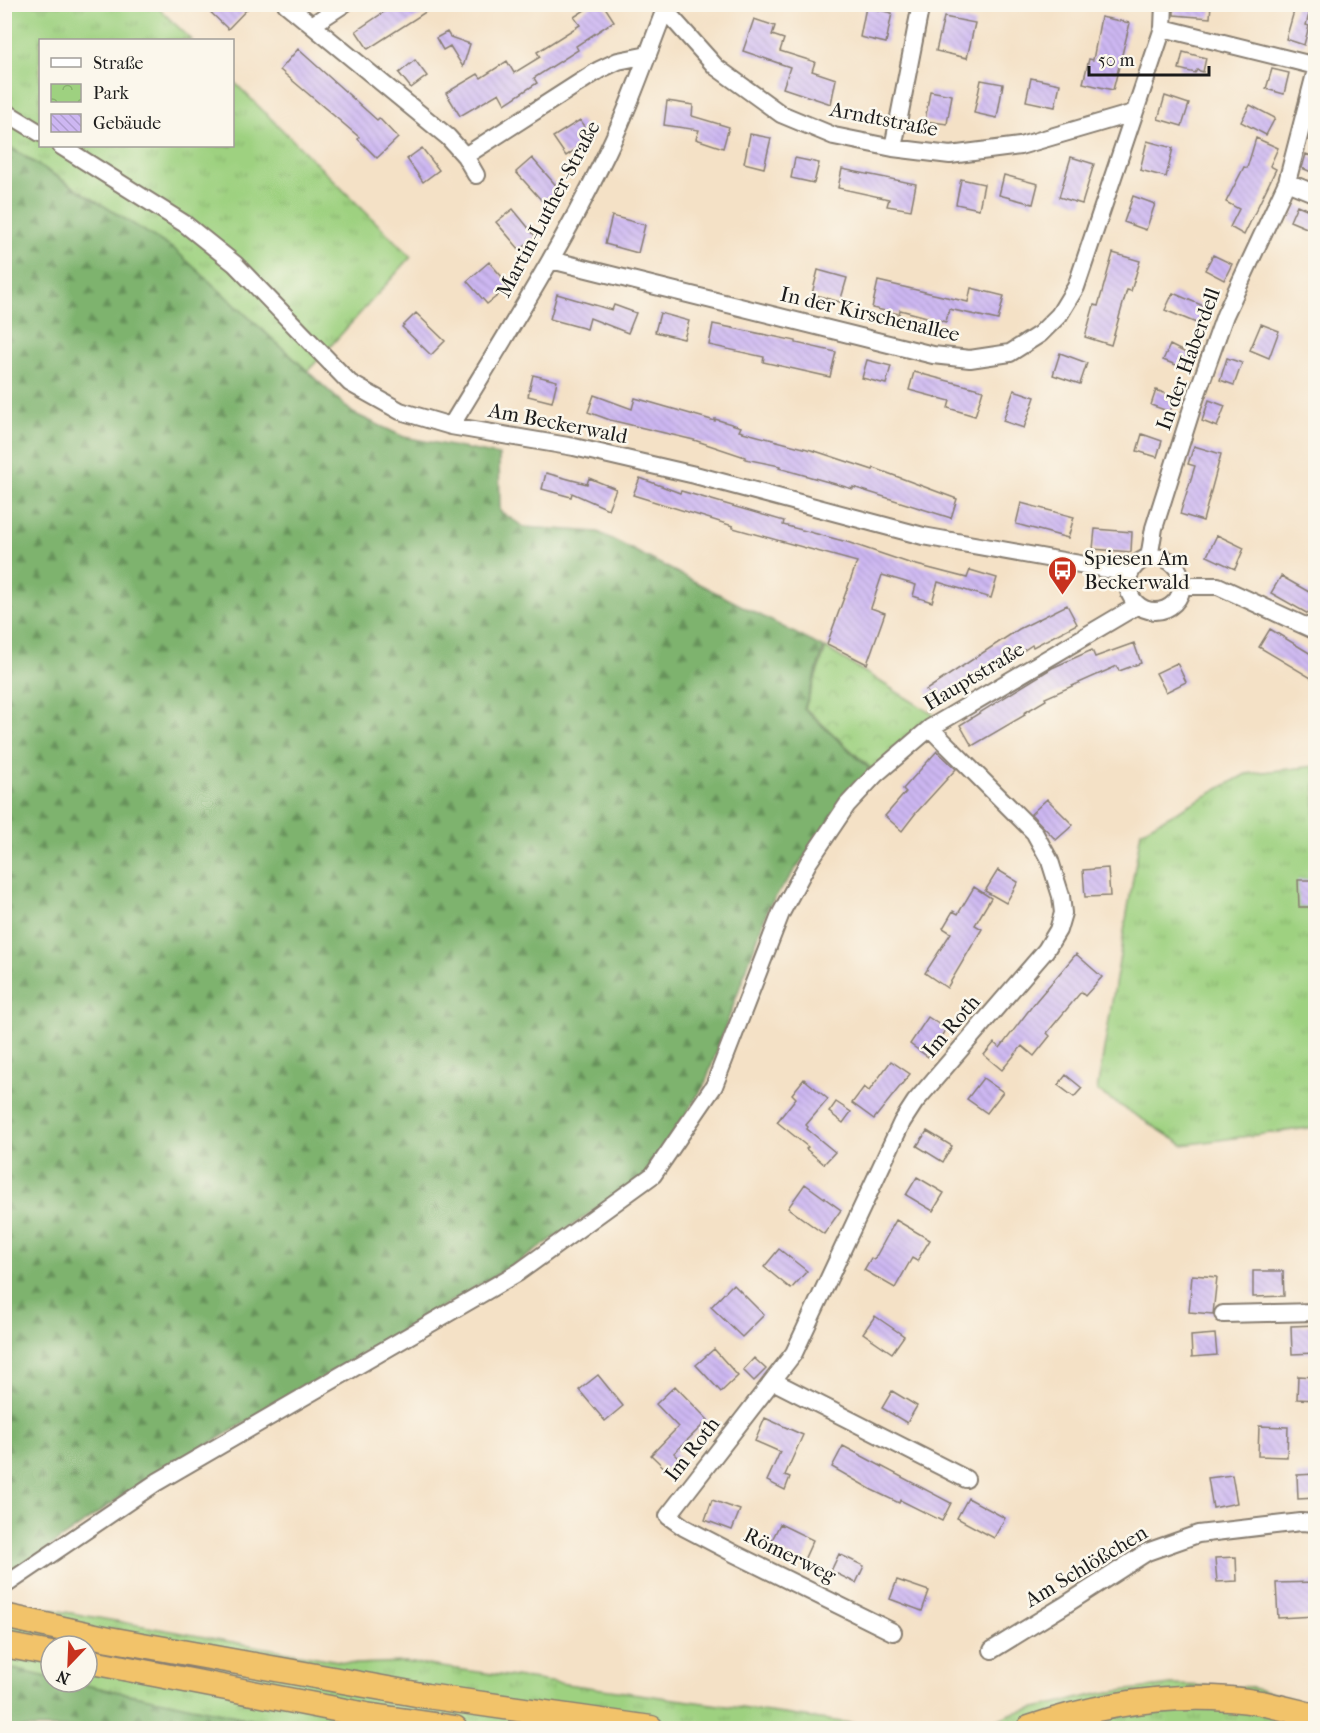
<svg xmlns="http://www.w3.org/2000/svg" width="1320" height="1733" font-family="'IM FELL French Canon',serif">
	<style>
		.grass { fill: url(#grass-tufts); stroke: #5d764e; stroke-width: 1.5 }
		.forest { fill: url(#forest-firs); stroke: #4d6845; stroke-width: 1.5 }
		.park { fill: url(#park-crowns); stroke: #5d764e; stroke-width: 1.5 }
		.building { fill: url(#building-back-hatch) }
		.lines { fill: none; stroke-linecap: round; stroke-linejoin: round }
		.minor-casing { stroke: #887e71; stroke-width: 20 }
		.highway-casing { stroke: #887e71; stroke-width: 27 }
		.minor { stroke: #fff; stroke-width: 16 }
		.highway { stroke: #f2c36a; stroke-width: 24 }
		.labels { text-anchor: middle; stroke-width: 5; stroke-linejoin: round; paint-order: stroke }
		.street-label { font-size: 21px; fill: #1c1c1c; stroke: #fbf7ec }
		.poi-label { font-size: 21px; fill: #1c1c1c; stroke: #fbf7ec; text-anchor: start }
	</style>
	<defs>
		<pattern id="grass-tufts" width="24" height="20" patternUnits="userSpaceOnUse" patternTransform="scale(1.5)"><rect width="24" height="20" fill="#9ed180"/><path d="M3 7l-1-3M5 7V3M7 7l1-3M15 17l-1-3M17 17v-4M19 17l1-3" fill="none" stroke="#88b36e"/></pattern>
		<pattern id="forest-firs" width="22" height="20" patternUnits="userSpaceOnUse" patternTransform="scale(1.5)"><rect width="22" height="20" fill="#7eb36e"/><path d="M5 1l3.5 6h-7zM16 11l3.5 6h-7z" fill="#66915a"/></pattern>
		<pattern id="park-crowns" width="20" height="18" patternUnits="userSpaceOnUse" patternTransform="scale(1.5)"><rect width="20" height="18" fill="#9ed180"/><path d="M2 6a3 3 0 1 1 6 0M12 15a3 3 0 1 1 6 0" fill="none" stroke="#88b36e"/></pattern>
		<pattern id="building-back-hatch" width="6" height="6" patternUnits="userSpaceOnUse" patternTransform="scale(1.5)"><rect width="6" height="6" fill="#cdb7f2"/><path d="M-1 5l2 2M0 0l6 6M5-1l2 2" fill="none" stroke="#af9dcf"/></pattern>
	</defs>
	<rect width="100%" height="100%" fill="#fbf7ec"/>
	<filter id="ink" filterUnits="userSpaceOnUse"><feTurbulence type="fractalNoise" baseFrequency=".0167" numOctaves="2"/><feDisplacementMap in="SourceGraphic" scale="12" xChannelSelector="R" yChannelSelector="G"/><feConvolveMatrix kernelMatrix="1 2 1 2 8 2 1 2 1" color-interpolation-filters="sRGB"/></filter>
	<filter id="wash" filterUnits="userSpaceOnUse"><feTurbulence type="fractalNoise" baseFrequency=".008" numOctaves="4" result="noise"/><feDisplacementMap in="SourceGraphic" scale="24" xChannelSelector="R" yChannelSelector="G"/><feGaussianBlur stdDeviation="1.35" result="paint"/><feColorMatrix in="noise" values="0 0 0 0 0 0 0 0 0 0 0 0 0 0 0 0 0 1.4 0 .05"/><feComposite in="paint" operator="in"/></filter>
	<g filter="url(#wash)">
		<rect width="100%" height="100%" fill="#f4e1c6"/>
		<!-- grass -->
		<path class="grass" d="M 4,5 L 155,5 L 192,40 L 40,40 L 40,146 L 232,146 L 233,81 L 411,257 L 308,371 L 175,250 L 5,144 Z
			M 1315,766 L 1315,1127 L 1183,1145 L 1097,1091 L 1141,831 L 1246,774 Z
			M 4,1601 L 355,1664 L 405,1662 L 886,1728 L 283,1728 L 245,1718 L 70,1682 L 87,1682 L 87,1646 L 51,1646 L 51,1678 L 5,1667 Z
			M 1171,1685 L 1249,1687 L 1315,1705 L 1315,1728 L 980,1728 L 1013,1713 L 1103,1693 Z"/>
		<!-- forest -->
		<path class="forest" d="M 4,144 L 175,250 L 353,413 L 404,437 L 499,455 L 500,511 L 524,527 L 598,532 L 824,648 L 804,709 L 874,773 L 842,804 L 769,906 L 705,1084 L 649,1173 L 523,1259 L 131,1490 L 4,1579 Z
			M 4,1667 L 51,1678 L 51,1682 L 70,1682 L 245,1718 L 283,1728 L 5,1728 Z"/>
		<!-- park -->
		<path class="park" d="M 826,648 L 939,718 L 875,772 L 805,708 Z"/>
		<g id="blocks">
			<!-- building -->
			<path class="building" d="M 202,4 L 252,4 L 228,29 Z
				M 396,4 L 438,4 L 368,49 L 356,31 Z
				M 594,4 L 603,4 L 614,21 L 576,46 L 578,50 L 534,78 L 537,83 L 505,104 L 499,93 L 460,116 L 446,93 L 478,74 L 481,78 L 507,61 L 514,73 L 540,57 L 537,52 L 580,25 L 574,17 Z
				M 1174,4 L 1211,4 L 1210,18 L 1174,15 Z
				M 1296,4 L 1312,4 L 1306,25 L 1309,26 L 1304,45 L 1286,39 Z
				M 866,7 L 892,13 L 886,43 L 860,37 Z
				M 944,17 L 975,23 L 967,58 L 936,51 Z
				M 1101,17 L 1130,23 L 1113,90 L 1083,83 L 1089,59 L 1093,60 Z
				M 754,19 L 775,26 L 772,35 L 784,39 L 780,51 L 815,62 L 812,71 L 836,79 L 831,104 L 783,88 L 790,67 L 743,51 Z
				M 447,32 L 450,37 L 470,44 L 463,67 L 450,46 L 443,50 L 436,38 Z
				M 298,49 L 377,120 L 379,118 L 398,138 L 377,158 L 358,139 L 359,137 L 280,70 Z
				M 1183,52 L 1206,58 L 1203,72 L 1197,70 L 1195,73 L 1179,69 Z
				M 415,60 L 427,76 L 411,88 L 399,73 Z
				M 1272,69 L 1289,73 L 1284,94 L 1266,89 Z
				M 1031,78 L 1060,84 L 1055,107 L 1026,101 Z
				M 981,80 L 1003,84 L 997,118 L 974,113 Z
				M 930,91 L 952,95 L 947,124 L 925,121 Z
				M 1165,96 L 1189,104 L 1182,126 L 1158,119 Z
				M 667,101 L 693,105 L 692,116 L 729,127 L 723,148 L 696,139 L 699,130 L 664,125 Z
				M 1250,105 L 1275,118 L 1266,135 L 1241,122 Z
				M 580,120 L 592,139 L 566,156 L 553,137 Z
				M 750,134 L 771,138 L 764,168 L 744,163 Z
				M 1256,138 L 1278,148 L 1270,166 L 1276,169 L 1244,235 L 1230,227 L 1239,209 L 1226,202 L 1244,167 L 1247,168 Z
				M 1147,141 L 1173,148 L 1166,177 L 1140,170 Z
				M 422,148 L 439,170 L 423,182 L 407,159 Z
				M 1306,154 L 1316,158 L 1316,174 L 1302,168 Z
				M 1071,157 L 1094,164 L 1082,204 L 1059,197 Z
				M 532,158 L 560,190 L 544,203 L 516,172 Z
				M 795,158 L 819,163 L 814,183 L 791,178 Z
				M 842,169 L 916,184 L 911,210 L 887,206 L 889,199 L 838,188 Z
				M 1004,175 L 1038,184 L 1033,204 L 999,195 Z
				M 961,179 L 984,184 L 979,209 L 956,204 Z
				M 1133,196 L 1155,204 L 1146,230 L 1124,222 Z
				M 1297,205 L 1316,213 L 1316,232 L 1290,221 Z
				M 513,209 L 536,237 L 520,250 L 496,222 Z
				M 612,216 L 645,225 L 638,253 L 605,244 Z
				M 1113,253 L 1140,261 L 1131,291 L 1127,290 L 1111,345 L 1085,337 L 1094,305 L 1098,306 Z
				M 1213,255 L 1232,264 L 1224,280 L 1205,270 Z
				M 489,262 L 510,286 L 487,304 L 467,281 Z
				M 818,270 L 847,278 L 840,302 L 812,294 Z
				M 878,281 L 968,302 L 971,288 L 1004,296 L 998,320 L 949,309 L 946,322 L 900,310 L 899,314 L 872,308 Z
				M 1173,293 L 1208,308 L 1201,325 L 1165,310 Z
				M 557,294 L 612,310 L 614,305 L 636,313 L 628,333 L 590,318 L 587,329 L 550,319 Z
				M 416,313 L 445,341 L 431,355 L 402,327 Z
				M 660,313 L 689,321 L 684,339 L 655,332 Z
				M 713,324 L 796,341 L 796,343 L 836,352 L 830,377 L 763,362 L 764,357 L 709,345 Z
				M 1261,324 L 1279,331 L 1269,358 L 1250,350 Z
				M 1170,345 L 1190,355 L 1184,368 L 1163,360 Z
				M 1060,353 L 1087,363 L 1080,384 L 1053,375 Z
				M 1227,358 L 1242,363 L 1234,385 L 1220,380 Z
				M 867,360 L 891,366 L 886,384 L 862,378 Z
				M 914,372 L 983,390 L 975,416 L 948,408 L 950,401 L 909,390 Z
				M 533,375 L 557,381 L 552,402 L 528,396 Z
				M 1014,390 L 1035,397 L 1024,428 L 1003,421 Z
				M 1156,390 L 1175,397 L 1170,412 L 1151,405 Z
				M 594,395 L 632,409 L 635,398 L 715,421 L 715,419 L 741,427 L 739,431 L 815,451 L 873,470 L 874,468 L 957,499 L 951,518 L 853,487 L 853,489 L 779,468 L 780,466 L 745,459 L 745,457 L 694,440 L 610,420 L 588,412 Z
				M 1209,400 L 1225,406 L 1217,427 L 1202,421 Z
				M 1142,434 L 1162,441 L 1157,457 L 1137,451 Z
				M 1194,446 L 1221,454 L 1203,521 L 1180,514 L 1195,466 L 1188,464 Z
				M 546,473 L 587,484 L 589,478 L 616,489 L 608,509 L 572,493 L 571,497 L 542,489 Z
				M 640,478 L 680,493 L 681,491 L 784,521 L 783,525 L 847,542 L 909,563 L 967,578 L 970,570 L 997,578 L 991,598 L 938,582 L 932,602 L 913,596 L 916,585 L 882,575 L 871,608 L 885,613 L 867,664 L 827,644 L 857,562 L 733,528 L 733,526 L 633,495 Z
				M 1021,503 L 1074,517 L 1068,538 L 1016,524 Z
				M 1095,529 L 1132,532 L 1131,552 L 1093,549 Z
				M 1217,535 L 1244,548 L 1235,569 L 1207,556 Z
				M 1281,576 L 1316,596 L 1316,606 L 1310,615 L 1271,593 Z
				M 1067,605 L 1077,624 L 1033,647 L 1032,645 L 977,682 L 936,706 L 926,690 L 1019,629 Z
				M 1270,629 L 1316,657 L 1316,681 L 1259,647 Z
				M 1134,643 L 1141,663 L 1119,671 L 1117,666 L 1045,698 L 1046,700 L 1024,713 L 1025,715 L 972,746 L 960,725 L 1052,668 L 1092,650 L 1095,657 Z
				M 1177,663 L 1186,682 L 1166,692 L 1156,673 Z
				M 937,751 L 956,769 L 915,814 L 902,831 L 885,816 L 906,792 L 903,789 Z
				M 1047,799 L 1073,825 L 1056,840 L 1031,814 Z
				M 1108,868 L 1110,896 L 1085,897 L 1083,870 Z
				M 998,870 L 1018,882 L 1006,903 L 985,891 Z
				M 1298,880 L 1316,880 L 1316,907 L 1299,907 Z
				M 974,887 L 991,898 L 975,925 L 982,929 L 947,988 L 925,973 L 951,933 L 943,928 L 953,911 L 958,914 Z
				M 1076,954 L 1102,977 L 1085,996 L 1081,992 L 1047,1033 L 1050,1036 L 1034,1056 L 1022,1046 L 1002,1070 L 984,1055 L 994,1043 L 1000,1048 L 1036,1001 Z
				M 928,1017 L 946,1029 L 928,1057 L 910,1044 Z
				M 891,1061 L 910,1074 L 874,1119 L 852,1103 L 864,1087 L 869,1091 Z
				M 1066,1075 L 1082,1088 L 1074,1097 L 1058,1085 Z
				M 983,1078 L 1003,1092 L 987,1113 L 967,1099 Z
				M 804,1079 L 828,1099 L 806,1125 L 808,1127 L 807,1129 L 835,1152 L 824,1164 L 806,1149 L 808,1147 L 777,1122 L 796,1098 L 792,1094 Z
				M 836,1102 L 851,1112 L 843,1123 L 829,1112 Z
				M 927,1131 L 952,1146 L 943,1162 L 917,1146 Z
				M 917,1177 L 944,1193 L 933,1211 L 906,1195 Z
				M 805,1184 L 841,1210 L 824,1234 L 788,1208 Z
				M 896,1220 L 930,1240 L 917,1261 L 912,1258 L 895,1288 L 864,1270 L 871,1258 L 874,1260 Z
				M 779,1249 L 807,1271 L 791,1289 L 764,1267 Z
				M 1253,1271 L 1283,1271 L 1284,1296 L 1253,1297 Z
				M 1192,1275 L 1217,1277 L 1213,1314 L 1189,1312 Z
				M 733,1284 L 764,1315 L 742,1337 L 711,1307 Z
				M 875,1316 L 904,1336 L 892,1353 L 863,1333 Z
				M 1316,1325 L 1316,1353 L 1292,1354 L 1291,1326 Z
				M 1215,1334 L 1217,1355 L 1192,1357 L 1191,1336 Z
				M 714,1349 L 738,1376 L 721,1392 L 696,1365 Z
				M 754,1358 L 766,1369 L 754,1381 L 743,1370 Z
				M 598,1375 L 623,1406 L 605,1421 L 579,1390 Z
				M 1298,1376 L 1316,1377 L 1316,1400 L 1297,1399 Z
				M 675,1386 L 708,1420 L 674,1453 L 683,1462 L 672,1475 L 651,1455 L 678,1427 L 656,1404 Z
				M 892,1391 L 917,1406 L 907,1423 L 882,1408 Z
				M 765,1418 L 803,1435 L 785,1475 L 790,1477 L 785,1490 L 767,1481 L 780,1452 L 755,1441 Z
				M 1259,1426 L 1288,1427 L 1287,1457 L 1258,1456 Z
				M 843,1446 L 951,1503 L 942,1521 L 900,1500 L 899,1503 L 872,1490 L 832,1467 Z
				M 1316,1474 L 1316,1498 L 1298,1499 L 1297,1475 Z
				M 1232,1475 L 1237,1503 L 1213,1508 L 1208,1478 Z
				M 968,1498 L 1005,1518 L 994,1538 L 957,1518 Z
				M 712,1500 L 740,1510 L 732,1530 L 705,1520 Z
				M 780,1524 L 813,1540 L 803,1562 L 769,1546 Z
				M 839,1554 L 864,1566 L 856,1583 L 831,1571 Z
				M 1236,1557 L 1237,1581 L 1217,1582 L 1215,1558 Z
				M 897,1580 L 929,1591 L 922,1611 L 890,1599 Z
				M 1316,1582 L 1316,1616 L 1278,1618 L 1276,1583 Z"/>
		</g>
	</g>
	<g filter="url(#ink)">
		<use href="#blocks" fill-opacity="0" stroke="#887e71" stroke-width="1.5"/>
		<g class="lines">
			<defs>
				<path id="minor" d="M 286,4 L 448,137 L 465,156 L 476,175
					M 665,10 L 716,67 L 781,114 L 834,136 L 893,148 L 950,155 L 1020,146 L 1133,113
					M 312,25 L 344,4
					M 1163,28 L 1316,66
					M 4,111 L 40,133
					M 61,146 L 185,224 L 235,264 L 350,383 L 400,411 L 451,426 L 574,447 L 695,475 L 923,536 L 1130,573
					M 893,148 L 921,4
					M 465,156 L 599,70 L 618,61 L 648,55
					M 1287,182 L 1316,194
					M 551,260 L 933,355 L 970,359 L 1010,353 L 1040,334 L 1059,315 L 1076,287 L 1163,28 L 1164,4
					M 451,426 C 503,340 557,255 601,165 C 627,114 646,58 667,4
					M1128 584a27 27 0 1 1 54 0a27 27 0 1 1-54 0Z
					M 1149,558 L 1154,528 L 1193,405 L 1225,315 L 1287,182 L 1316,70
					M 1182,586 L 1218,586 L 1316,631
					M 1223,1314 L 1316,1312
					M 773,1381 L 966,1479
					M 4,1586 L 157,1482 L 519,1272 L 653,1175 L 714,1086 L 781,913 L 808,863 L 847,805 L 875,775 L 930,728 L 1138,605
					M 893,1632 L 735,1554 L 685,1528 L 668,1516 L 794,1353 L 902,1122 L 915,1102 L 1046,950 L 1058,930 L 1063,913 L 1061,896 L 1050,861 L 1034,832 L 930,728
					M 992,1650 L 1065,1605 L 1147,1552 L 1198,1534 L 1301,1522 L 1316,1523"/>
				<path id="highway" d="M 4,1616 L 109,1639 L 427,1696 L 651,1728
					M 4,1645 L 51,1654
					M 87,1661 L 366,1715 L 455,1728
					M 1029,1728 C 1103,1703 1183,1690 1261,1703 C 1280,1707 1298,1712 1316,1716"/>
			</defs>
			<!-- minor casing -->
			<use href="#minor" class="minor-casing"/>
			<!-- highway casing -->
			<use href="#highway" class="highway-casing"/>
			<!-- minor -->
			<use href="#minor" class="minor"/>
			<!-- highway -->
			<use href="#highway" class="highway"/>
		</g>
	</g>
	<!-- icons -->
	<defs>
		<symbol id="bus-pin" viewBox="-11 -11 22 30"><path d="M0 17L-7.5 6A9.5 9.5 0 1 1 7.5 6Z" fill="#c8321e" stroke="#fbf7ec"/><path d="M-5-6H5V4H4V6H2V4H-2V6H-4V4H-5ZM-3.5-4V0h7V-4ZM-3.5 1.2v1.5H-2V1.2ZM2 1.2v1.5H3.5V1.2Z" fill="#fff"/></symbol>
	</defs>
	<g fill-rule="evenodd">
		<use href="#bus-pin" x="1046" y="554" width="33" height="45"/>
	</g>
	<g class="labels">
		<!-- street labels -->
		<g class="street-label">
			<text transform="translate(884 119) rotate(11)" y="7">Arndtstraße</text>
			<text transform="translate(548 209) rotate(-62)" y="7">Martin-Luther-Straße</text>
			<text transform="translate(870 314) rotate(13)" y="7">In der Kirschenallee</text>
			<text transform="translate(1188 359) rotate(-70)" y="7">In der Haberdell</text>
			<text transform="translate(558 423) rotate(11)" y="7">Am Beckerwald</text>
			<text transform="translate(974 676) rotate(-31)" y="7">Hauptstraße</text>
			<text transform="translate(951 1026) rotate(-49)" y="7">Im Roth</text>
			<text transform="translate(692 1449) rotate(-52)" y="7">Im Roth</text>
			<text transform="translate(790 1555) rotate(26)" y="7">Römerweg</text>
			<text transform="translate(1086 1566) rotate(-31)" y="7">Am Schlößchen</text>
		</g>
		<!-- poi labels -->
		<g class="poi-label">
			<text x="1084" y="565">Spiesen Am<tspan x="1084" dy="24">Beckerwald</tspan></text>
		</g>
	</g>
	<!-- margin -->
	<rect width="1320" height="1733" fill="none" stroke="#fbf7ec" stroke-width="24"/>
	<!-- legend -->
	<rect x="39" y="39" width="195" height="108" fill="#fbf7ec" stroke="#a29f99" stroke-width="1.5"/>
	<rect x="51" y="58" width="30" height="9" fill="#ffffff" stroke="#a29f99" stroke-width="1.5"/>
	<text x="93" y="69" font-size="18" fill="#1c1c1c">Straße</text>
	<rect x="51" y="84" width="30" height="18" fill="url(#park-crowns)" stroke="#a29f99" stroke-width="1.5"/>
	<text x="93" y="99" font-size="18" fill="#1c1c1c">Park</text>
	<rect x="51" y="114" width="30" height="18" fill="url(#building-back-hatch)" stroke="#a29f99" stroke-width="1.5"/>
	<text x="93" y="129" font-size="18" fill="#1c1c1c">Gebäude</text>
	<!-- north arrow -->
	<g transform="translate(69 1664) rotate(203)"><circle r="28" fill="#fbf7ec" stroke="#a29f99" stroke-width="1.5"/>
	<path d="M0-4.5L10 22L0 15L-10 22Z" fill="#c8321e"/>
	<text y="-9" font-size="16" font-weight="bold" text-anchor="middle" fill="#1c1c1c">N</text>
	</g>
	<!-- scale -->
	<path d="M1089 66v9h120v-9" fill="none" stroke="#1c1c1c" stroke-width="3"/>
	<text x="1098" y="66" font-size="18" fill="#1c1c1c" stroke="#fbf7ec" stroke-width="4.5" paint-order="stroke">50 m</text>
</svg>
